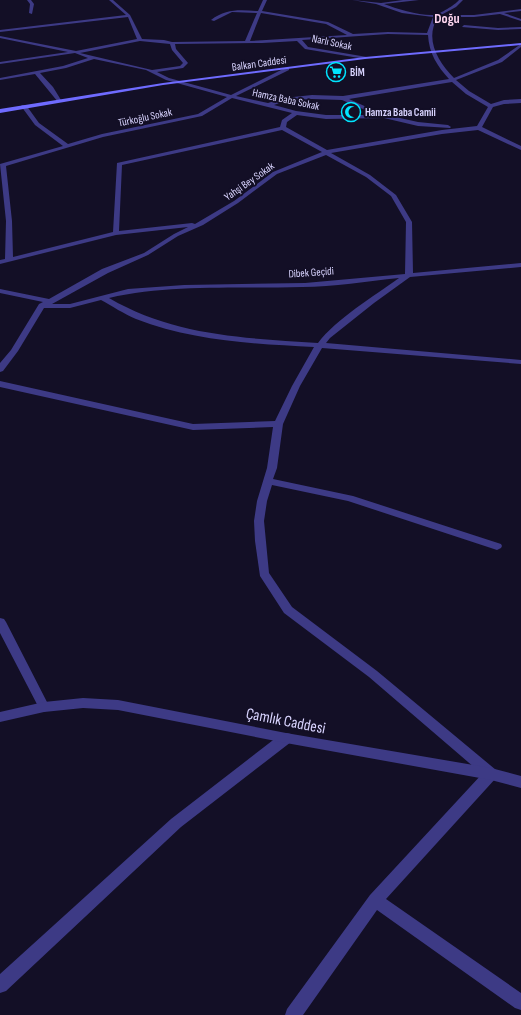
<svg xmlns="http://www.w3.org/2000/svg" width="521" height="1015" font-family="'Sofia Sans Condensed',sans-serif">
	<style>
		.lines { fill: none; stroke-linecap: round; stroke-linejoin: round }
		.minor { fill: #3d3a85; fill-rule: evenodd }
		.tertiary { fill: #3d3a85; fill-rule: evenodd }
		.secondary { fill: #6f6bff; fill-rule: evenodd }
		.labels { text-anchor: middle; stroke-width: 4; stroke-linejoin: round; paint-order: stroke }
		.far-street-label { font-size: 11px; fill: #d9d4ff; stroke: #130f26 }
		.far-poi-label { font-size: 11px; font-weight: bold; fill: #d9d4ff; stroke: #130f26; text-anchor: start }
		.far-district-label { font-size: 14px; font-weight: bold; fill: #ffd6f0; stroke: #130f26 }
		.near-street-label { font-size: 16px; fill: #d9d4ff; stroke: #130f26 }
	</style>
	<rect width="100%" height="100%" fill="#130f26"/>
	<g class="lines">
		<!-- minor -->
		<path class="minor" d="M 27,0 L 31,0 L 34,4 L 32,14 L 29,13 L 30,4 Z
			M 109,0 L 113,0 L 130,15 L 142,39 L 164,40 L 172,42 L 245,41 L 257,13 L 232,12 L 214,21 L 211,20 C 226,8 241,10 258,11 L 263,0 L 267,0 L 262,11 L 328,22 L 353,34 L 388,32 L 427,33 L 433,17 L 402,13 L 376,4 L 352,0 L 381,3 L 403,0 L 419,0 L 384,4 C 397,9 420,16 434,15 C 440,14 455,5 459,0 L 463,0 L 456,7 L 441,15 L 474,15 L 521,9 L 521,11 L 504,13 L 521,19 L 521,21 L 500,14 L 474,17 L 438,17 C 424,39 438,62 454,78 L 498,60 L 521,44 L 521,47 L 502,62 L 456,80 L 469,91 L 491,104 L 504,100 L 521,99 L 521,103 L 504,104 L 493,107 L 482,127 L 521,146 L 521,150 L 478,130 L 442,134 L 331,153 L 370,175 L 396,195 L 412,222 L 413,273 L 521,263 L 521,267 L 410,277 L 374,303 L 330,338 L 326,343 L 521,360 L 521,364 L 322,348 L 300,386 L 283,424 L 277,468 L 273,479 L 353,496 L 501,544 L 502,546 L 501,548 L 497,550 L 348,501 L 272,485 L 267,501 L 264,521 L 269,573 L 292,607 L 377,671 L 496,770 L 498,774 L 496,778 L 386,899 L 521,993 L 521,1010 L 515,1008 L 377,910 L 303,1015 L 285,1015 L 287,1009 L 370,895 L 482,774 L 369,677 L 284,613 L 260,576 L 255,541 L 254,521 L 257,501 L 267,468 L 273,427 L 193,430 L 0,387 L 0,381 L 193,424 L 275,421 L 292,386 L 314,347 C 254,344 193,341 136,319 C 124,314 112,306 101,300 L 70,308 L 44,308 L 18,351 L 3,371 L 0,372 L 0,363 L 11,350 L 39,304 L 43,302 L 0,293 L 0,289 L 49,299 L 102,269 L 144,253 L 174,234 L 188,227 L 116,235 L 0,264 L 0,260 L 5,259 L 6,221 L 0,164 L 63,146 L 35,125 L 21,106 L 22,105 L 26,105 L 39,123 L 68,144 L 102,134 L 198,114 L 227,97 L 166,80 L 146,70 L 94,59 L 66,68 L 40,73 L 53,87 L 61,100 L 58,102 L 35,74 L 0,80 L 0,78 L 63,66 L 88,58 L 75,53 L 0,64 L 0,62 L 68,52 L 0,38 L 0,36 L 76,51 L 137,39 L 128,17 L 0,32 L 0,30 L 126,15 ZM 261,13 L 326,24 L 347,35 L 250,41 ZM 388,34 L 428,35 C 429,53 437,66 449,79 L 343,96 L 312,95 L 284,98 L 268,103 L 236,96 L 289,70 L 289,68 L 285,68 L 231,95 L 169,78 L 157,72 L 183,68 L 188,63 L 176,49 L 175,44 L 262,43 L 297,41 L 305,49 L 365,59 L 367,57 L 308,47 L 302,40 ZM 140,41 L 170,44 L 172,50 L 183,63 L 180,66 L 152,70 L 80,53 ZM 452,82 L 466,94 L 488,107 L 477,126 L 442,130 L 327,150 L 286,127 L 287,122 L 297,115 L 326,119 L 384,118 L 418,126 L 450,128 L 451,127 L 448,125 L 418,122 L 382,114 L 349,99 ZM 232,98 L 292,113 L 282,120 L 280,127 L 117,163 L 113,232 L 13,257 L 12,221 L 6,166 L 103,137 L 202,116 ZM 312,99 L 342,100 L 377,115 L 326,115 L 296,111 L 274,105 L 285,101 ZM 282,130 L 322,152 L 273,172 L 234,201 L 195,224 L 192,223 L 119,231 L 122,165 ZM 326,155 L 366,177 L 391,196 L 406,222 L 405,274 L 305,283 L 184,285 L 128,289 L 70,304 L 52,304 L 108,273 L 148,255 L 178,236 L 203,225 L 238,203 L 277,174 ZM 399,278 C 374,296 336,319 318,343 C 244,338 174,336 109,298 C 169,284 240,289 302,287 C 334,287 367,281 399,278 Z
			M 464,25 L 498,28 L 521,27 L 521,29 L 498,30 L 462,27 Z
			M 0,618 L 4,619 L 6,622 L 48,704 L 50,707 L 48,710 L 44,712 L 40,710 L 0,633 Z
			M 286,733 L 291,734 L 292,738 L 291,742 L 181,827 L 6,991 L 0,993 L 0,974 L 171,819 L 281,734 Z"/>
		<!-- tertiary -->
		<path class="tertiary" d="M 83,698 L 118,700 L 286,733 L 491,768 L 521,776 L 521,788 L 491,780 L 286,743 L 118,710 L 83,708 L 44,712 L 0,722 L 0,712 L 44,702 Z"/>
		<!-- secondary -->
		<path class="secondary" d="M 521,43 L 521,45 L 365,59 L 163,85 L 0,113 L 0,109 L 163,83 L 365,57 Z"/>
	</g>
	<!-- icons -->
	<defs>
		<symbol id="supermarket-ring" viewBox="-11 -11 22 22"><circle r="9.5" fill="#130f26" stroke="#00e5ff" stroke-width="1.5"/><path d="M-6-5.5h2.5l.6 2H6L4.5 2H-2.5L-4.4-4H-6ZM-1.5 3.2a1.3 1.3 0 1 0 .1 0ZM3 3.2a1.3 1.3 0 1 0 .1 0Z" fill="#00e5ff"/></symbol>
		<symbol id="mosque-ring" viewBox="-11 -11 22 22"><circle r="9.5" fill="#130f26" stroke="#00e5ff" stroke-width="1.5"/><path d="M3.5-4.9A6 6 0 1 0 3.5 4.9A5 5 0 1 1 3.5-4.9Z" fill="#00e5ff"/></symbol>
	</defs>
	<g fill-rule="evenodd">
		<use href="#supermarket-ring" x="325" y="61" width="22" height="22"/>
		<use href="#mosque-ring" x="340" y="101" width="22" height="22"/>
	</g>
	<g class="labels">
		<!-- far-street labels -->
		<g class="far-street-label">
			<text transform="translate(332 42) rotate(12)" y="4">Narlı Sokak</text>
			<text transform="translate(259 63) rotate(-8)" y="4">Balkan Caddesi</text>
			<text transform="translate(286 99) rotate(12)" y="4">Hamza Baba Sokak</text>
			<text transform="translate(145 117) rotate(-12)" y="4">Türkoğlu Sokak</text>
			<text transform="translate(249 181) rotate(-35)" y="4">Yahşi Bey Sokak</text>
			<text transform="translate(311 272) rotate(-4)" y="4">Dibek Geçidi</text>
		</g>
		<!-- far-poi labels -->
		<g class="far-poi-label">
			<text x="350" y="76">BİM</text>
			<text x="365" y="116">Hamza Baba Camii</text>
		</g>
		<!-- far-district labels -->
		<g class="far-district-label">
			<text x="447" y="23">Doğu</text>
		</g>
		<!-- near-street labels -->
		<g class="near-street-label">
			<text transform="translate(286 720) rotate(11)" y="6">Çamlık Caddesi</text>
		</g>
	</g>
</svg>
